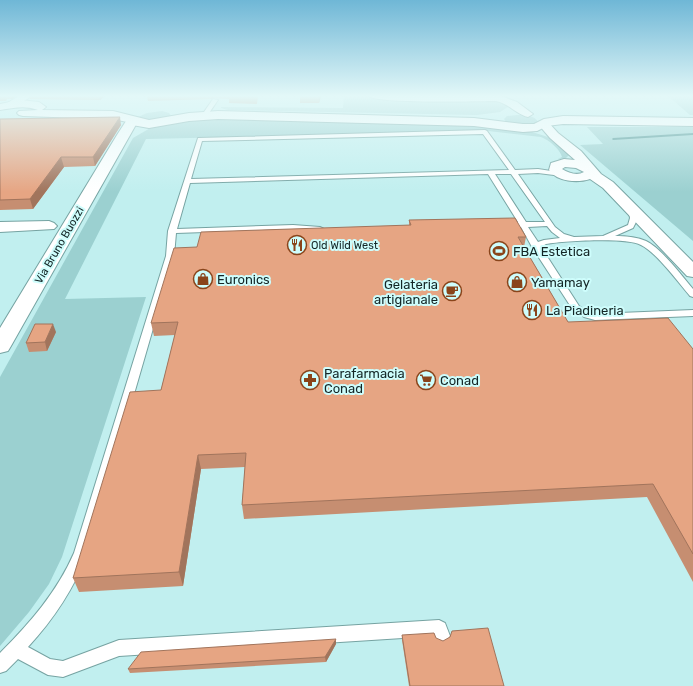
<svg xmlns="http://www.w3.org/2000/svg" width="693" height="686" font-family="Rubik,sans-serif">
	<style>
		.green { fill: #9bd0d0 }
		.lines { fill: none; stroke-linecap: round; stroke-linejoin: round }
		.stream { fill: #468e8e; fill-rule: evenodd }
		.lane-casing { stroke: #76a3a2; stroke-width: 2 }
		.street-casing { stroke: #76a3a2; stroke-width: 2 }
		.secondary-casing { stroke: #76a3a2; stroke-width: 2 }
		.primary-casing { stroke: #76a3a2; stroke-width: 2 }
		.lane { fill: #fff; fill-rule: evenodd }
		.street { fill: #fff; fill-rule: evenodd }
		.secondary { fill: #fff; fill-rule: evenodd }
		.primary { fill: #fff; fill-rule: evenodd }
		.wall { fill: #c68e71 }
		.shaded-wall { fill: #a1745c }
		.building { fill: #e6a583; stroke: #a1745c }
		.labels { text-anchor: middle; stroke-width: 4; stroke-linejoin: round; paint-order: stroke }
		.far-street-label { font-size: 11px; fill: #142626; stroke: #cefdfc }
		.far-poi-label { font-size: 11px; fill: #142626; stroke: #cefdfc; text-anchor: start }
		.poi-label { font-size: 13px; fill: #142626; stroke: #cefdfc; text-anchor: start }
	</style>
	<rect width="100%" height="100%" fill="#c1efef"/>
	<!-- green -->
	<path class="green" d="M 344,96 L 493,99 L 508,105 L 508,107 L 500,112 L 477,115 L 228,110 L 221,108 L 221,107 L 343,108 Z
		M 668,96 L 693,96 L 693,115 L 690,115 Z
		M 162,111 L 169,113 L 171,116 L 155,121 L 139,119 L 138,117 L 147,113 Z
		M 517,115 C 524,115 535,115 538,122 L 533,125 L 507,123 L 504,119 L 507,116 Z
		M 193,118 L 479,123 L 532,132 L 545,136 L 552,139 L 569,153 L 569,155 L 566,158 L 558,159 L 562,157 C 560,149 549,140 541,137 L 488,131 L 146,139 L 65,299 L 146,297 L 62,557 L 49,584 L 29,612 L 0,646 L 0,377 L 133,138 L 152,127 Z
		M 587,127 L 693,127 L 693,241 L 580,145 L 603,144 Z"/>
	<g class="lines">
		<!-- stream -->
		<path class="stream" d="M 693,133 L 693,135 L 613,140 L 612,139 L 613,138 Z"/>
		<defs>
			<path id="lane" d="M 213,99 L 218,100 L 209,113 L 205,113 L 204,112 Z
				M 485,130 L 487,131 L 515,170 L 538,169 L 564,173 L 565,174 L 562,176 L 538,173 L 518,174 L 555,227 L 564,234 L 574,237 L 603,236 L 628,225 L 630,218 L 629,212 L 630,210 L 636,210 L 638,218 L 633,228 L 615,236 C 625,236 637,237 646,241 C 661,248 682,276 693,289 L 693,297 L 690,296 C 678,282 656,252 641,245 C 626,237 564,241 546,244 L 541,247 L 579,306 L 590,313 L 595,314 L 693,310 L 693,316 L 595,320 L 584,317 L 573,310 L 532,247 L 521,227 L 506,227 L 502,225 L 506,223 L 518,222 L 488,174 L 190,183 L 177,229 L 293,225 L 320,227 L 324,229 L 320,231 L 293,229 L 176,233 L 174,256 L 88,553 C 74,588 54,619 28,647 L 50,659 L 63,661 L 119,640 L 439,620 L 445,623 L 450,636 L 448,641 L 442,644 L 436,641 L 434,636 L 119,656 L 63,677 L 48,675 L 18,659 L 6,671 L 0,673 L 0,653 C 30,623 57,592 74,553 L 166,256 L 168,231 L 198,138 ZM 483,134 L 509,170 L 191,179 L 202,141 ZM 495,174 L 511,174 L 545,222 L 526,222 ZM 547,226 L 552,232 L 560,238 L 544,240 L 538,242 L 528,227 Z"/>
			<path id="street" d="M 369,96 L 501,96 L 517,102 L 533,114 L 528,117 C 516,114 508,103 496,101 C 478,101 377,104 369,96 Z
				M 544,121 L 548,122 L 558,133 L 581,151 L 601,174 L 613,182 L 693,262 L 693,277 L 687,276 L 603,188 L 590,179 C 578,183 557,182 549,170 L 551,163 L 564,159 L 575,160 L 550,138 L 538,124 ZM 565,167 L 576,168 L 584,172 C 577,176 569,173 562,169 Z
				M 49,221 L 54,223 L 57,226 L 54,229 L 0,232 L 0,222 Z"/>
			<path id="secondary" d="M 19,96 L 32,96 L 14,107 L 6,107 L 4,105 Z
				M 132,117 L 136,118 L 138,121 L 11,346 L 8,351 L 0,353 L 0,328 L 117,135 L 128,118 Z"/>
			<path id="primary" d="M 20,100 L 39,102 L 46,107 L 42,110 L 113,111 L 149,120 L 189,113 L 218,111 L 474,118 L 523,124 L 534,124 L 544,119 L 563,116 L 693,118 L 693,126 L 563,124 L 547,126 L 537,131 L 523,132 L 474,126 L 218,119 L 189,121 L 149,128 L 132,125 L 127,122 L 113,119 L 23,116 L 19,115 L 17,113 L 19,111 L 38,110 C 24,105 14,108 0,110 L 0,104 Z"/>
		</defs>
		<!-- lane casing -->
		<use href="#lane" class="lane-casing"/>
		<!-- street casing -->
		<use href="#street" class="street-casing"/>
		<!-- secondary casing -->
		<use href="#secondary" class="secondary-casing"/>
		<!-- primary casing -->
		<use href="#primary" class="primary-casing"/>
		<!-- lane -->
		<use href="#lane" class="lane"/>
		<!-- street -->
		<use href="#street" class="street"/>
		<!-- secondary -->
		<use href="#secondary" class="secondary"/>
		<!-- primary -->
		<use href="#primary" class="primary"/>
	</g>
	<!-- wall -->
	<path class="wall" d="M 0,96 L 16,96 L 12,99 L 7,99 L 6,101 L 0,101 Z
		M 29,96 L 105,96 L 100,100 L 30,99 Z
		M 147,96 L 258,96 L 257,104 L 229,103 L 229,99 L 213,98 L 211,99 L 148,101 Z
		M 300,96 L 321,96 L 319,103 L 300,103 Z
		M 0,119 L 121,125 L 95,166 L 64,167 L 33,209 L 0,210 Z
		M 409,220 L 526,237 L 524,247 L 568,322 L 693,349 L 693,582 L 647,497 L 244,519 L 242,505 L 245,467 L 201,469 L 183,586 L 79,592 L 73,578 L 161,390 L 175,335 L 154,336 L 151,323 L 197,247 L 409,225 Z
		M 56,332 L 47,351 L 29,352 L 26,343 Z
		M 402,635 L 504,686 L 409,686 L 402,640 Z
		M 336,644 L 326,662 L 130,673 L 128,669 Z"/>
	<!-- shaded-wall -->
	<path class="shaded-wall" d="M 11,96 L 16,96 L 12,99 Z
		M 99,96 L 105,96 L 100,100 Z
		M 211,96 L 213,96 L 213,98 L 211,99 Z
		M 319,96 L 321,96 L 319,103 Z
		M 120,117 L 121,125 L 95,166 L 93,157 Z
		M 61,157 L 64,167 L 33,209 L 30,199 Z
		M 53,324 L 56,332 L 47,351 L 45,342 Z
		M 198,455 L 201,469 L 183,586 L 179,572 Z
		M 336,639 L 336,644 L 326,662 L 325,657 Z"/>
	<!-- building -->
	<path class="building" d="M 120,117 L 93,157 L 61,157 L 30,199 L 0,200 L 0,119 Z
		M 515,218 L 526,237 L 518,237 L 568,322 L 668,318 L 693,349 L 693,554 L 653,484 L 242,505 L 246,453 L 198,455 L 179,572 L 73,578 L 130,392 L 161,390 L 178,322 L 151,323 L 174,248 L 197,247 L 201,232 L 411,225 L 409,220 Z
		M 35,324 L 53,324 L 45,342 L 26,343 Z
		M 488,628 L 504,686 L 410,686 L 402,635 L 434,633 L 436,638 L 443,641 L 450,637 L 452,631 Z
		M 336,639 L 325,657 L 128,669 L 141,652 Z"/>
	<!-- sky -->
	<linearGradient id="sky" x2="0" y2="1"><stop stop-color="#6fb7d6"/><stop offset="0.5" stop-color="#e3f8f8"/><stop offset="1" stop-color="#e3f8f8" stop-opacity="0"/></linearGradient>
	<rect width="693" height="192" fill="url(#sky)"/>
	<!-- icons -->
	<defs>
		<symbol id="restaurant-ring" viewBox="-11 -11 22 22"><circle r="9.5" fill="#cefdfc" stroke="#89441a" stroke-width="1.5"/><path d="M-5-6h1v4h1v-4h1v4h1v-4h1v5L-1.5 .5V6h-2V.5L-5-1ZM5-6V6H3V1.5H1.5Q1.5-4 5-6Z" fill="#89441a"/></symbol>
		<symbol id="stadium-ring" viewBox="-11 -11 22 22"><circle r="9.5" fill="#cefdfc" stroke="#89441a" stroke-width="1.5"/><path d="M0-5a6.5 5 0 1 0 0 10a6.5 5 0 1 0 0-10ZM-3.5-1.8h7v3.6h-7Z" fill="#89441a"/></symbol>
		<symbol id="shop-ring" viewBox="-11 -11 22 22"><circle r="9.5" fill="#cefdfc" stroke="#89441a" stroke-width="1.5"/><path d="M-5-2.5h2.3a2.7 3.5 0 0 1 5.4 0H5L5.5 6h-11ZM-1.5-2.5h3a1.5 2.3 0 0 0-3 0Z" fill="#89441a"/></symbol>
		<symbol id="cafe-ring" viewBox="-11 -11 22 22"><circle r="9.5" fill="#cefdfc" stroke="#89441a" stroke-width="1.5"/><path d="M-5.5-4.5H6V0H3Q3 3.5 0 3.5H-2.5Q-5.5 3.5-5.5 0ZM3-3.2v2h1.7v-2ZM-6 4.5H4V6H-6Z" fill="#89441a"/></symbol>
		<symbol id="pharmacy-ring" viewBox="-11 -11 22 22"><circle r="9.5" fill="#cefdfc" stroke="#89441a" stroke-width="1.5"/><path d="M-2-6h4v4h4v4h-4v4h-4v-4h-4v-4h4Z" fill="#89441a"/></symbol>
		<symbol id="supermarket-ring" viewBox="-11 -11 22 22"><circle r="9.5" fill="#cefdfc" stroke="#89441a" stroke-width="1.5"/><path d="M-6-5.5h2.5l.6 2H6L4.5 2H-2.5L-4.4-4H-6ZM-1.5 3.2a1.3 1.3 0 1 0 .1 0ZM3 3.2a1.3 1.3 0 1 0 .1 0Z" fill="#89441a"/></symbol>
	</defs>
	<g fill-rule="evenodd">
		<use href="#restaurant-ring" x="286" y="234" width="22" height="22"/>
		<use href="#stadium-ring" x="488" y="240" width="22" height="22"/>
		<use href="#shop-ring" x="192" y="268" width="22" height="22"/>
		<use href="#shop-ring" x="506" y="271" width="22" height="22"/>
		<use href="#cafe-ring" x="441" y="280" width="22" height="22"/>
		<use href="#restaurant-ring" x="521" y="299" width="22" height="22"/>
		<use href="#pharmacy-ring" x="299" y="369" width="22" height="22"/>
		<use href="#supermarket-ring" x="415" y="369" width="22" height="22"/>
	</g>
	<g class="labels">
		<!-- far-street labels -->
		<g class="far-street-label">
			<text transform="translate(59 245) rotate(-60)" y="4">Via Bruno Buozzi</text>
		</g>
		<!-- far-poi labels -->
		<g class="far-poi-label">
			<text x="311" y="249">Old Wild West</text>
		</g>
		<!-- poi labels -->
		<g class="poi-label">
			<text x="513" y="256">FBA Estetica</text>
			<text x="217" y="284">Euronics</text>
			<text x="531" y="287">Yamamay</text>
			<text x="438" y="289" text-anchor="end">Gelateria<tspan x="438" dy="15">artigianale</tspan></text>
			<text x="546" y="315">La Piadineria</text>
			<text x="324" y="378">Parafarmacia<tspan x="324" dy="15">Conad</tspan></text>
			<text x="440" y="385">Conad</text>
		</g>
	</g>
</svg>
